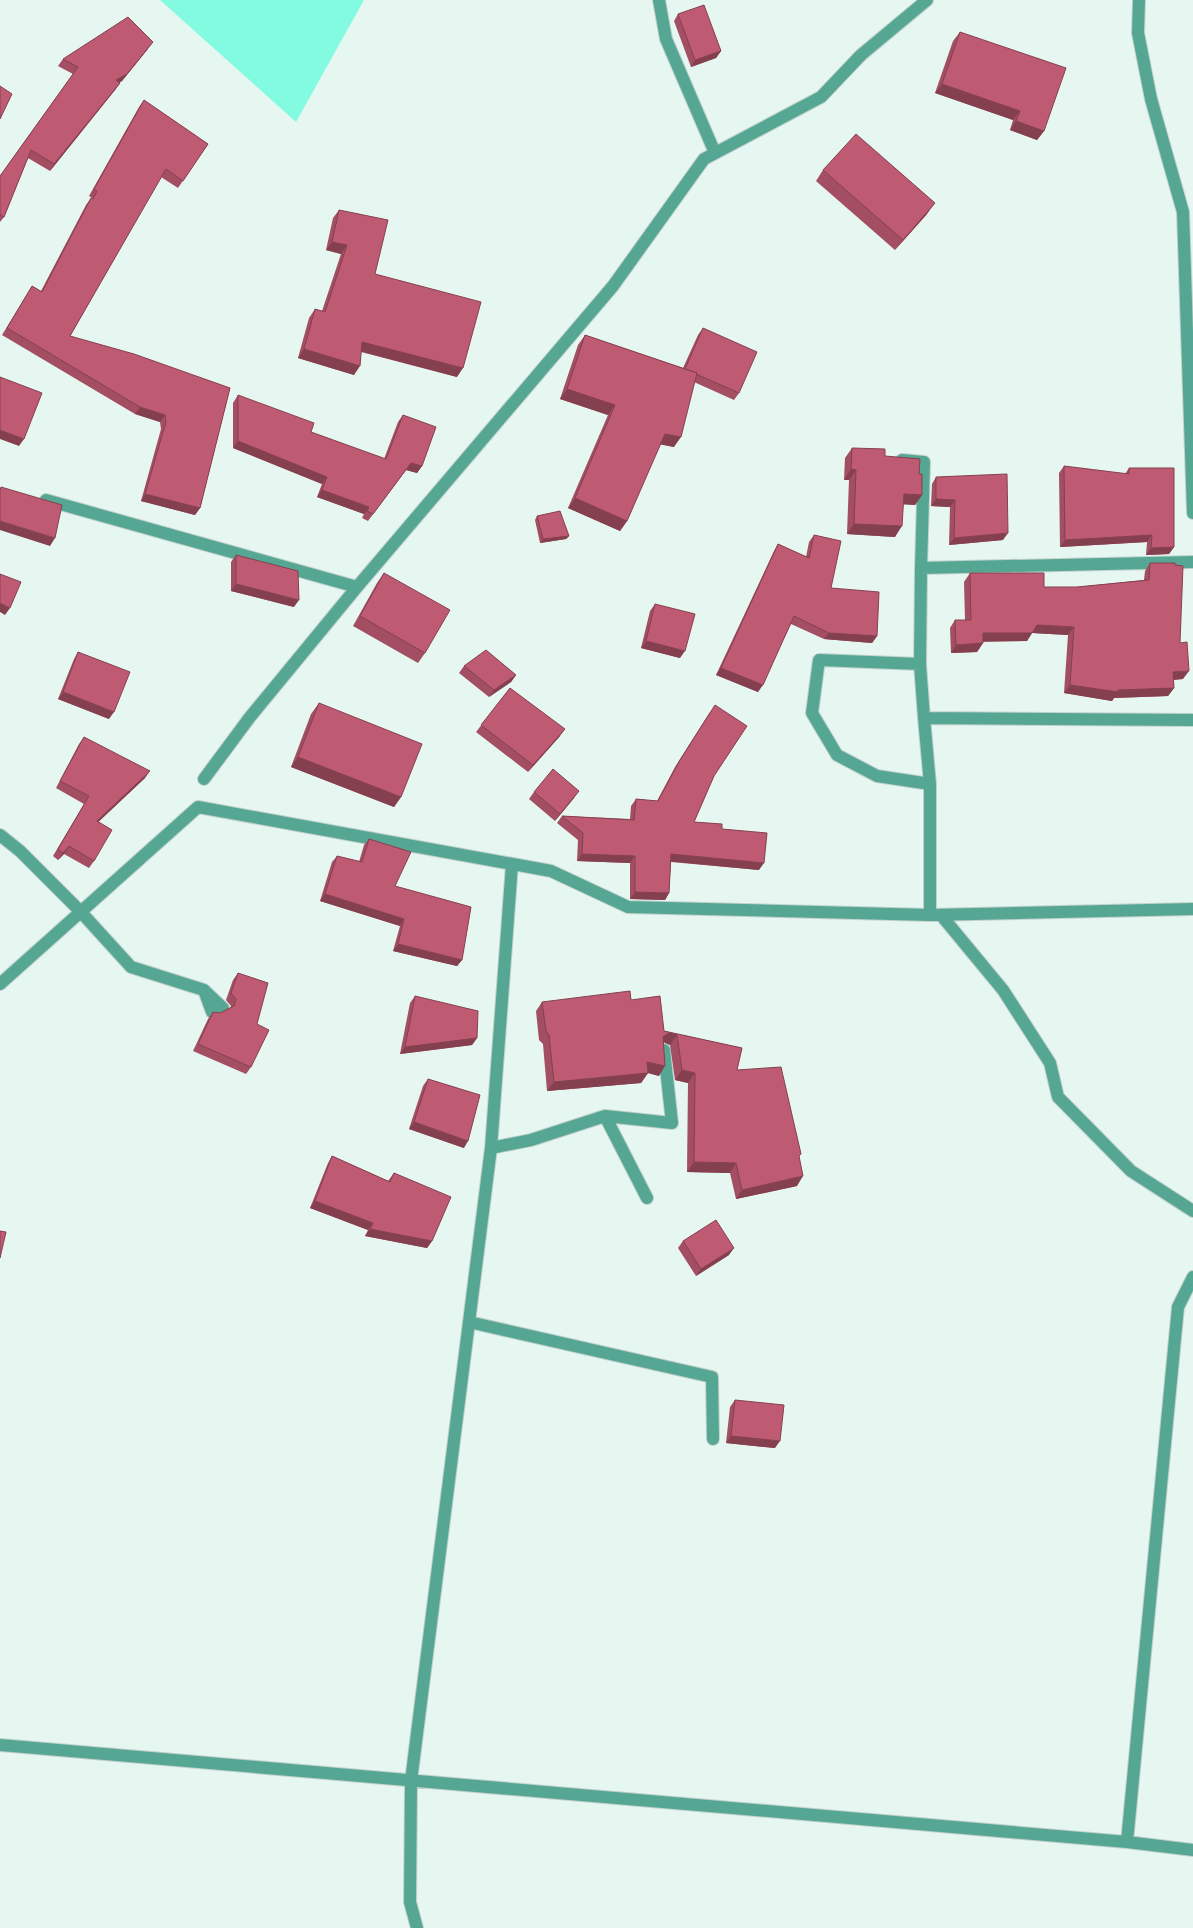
<svg xmlns="http://www.w3.org/2000/svg" width="1193" height="1928" font-family="Merriweather,serif">
	<style>
		.green { fill: #82fbe0 }
		.lines { fill: none; stroke-linecap: round; stroke-linejoin: round }
		.street-casing { stroke: #c3d1cd; stroke-width: 14 }
		.street { stroke: #55a794; stroke-width: 12 }
		.wall { fill: #a34e62 }
		.shaded-wall { fill: #854050 }
		.building { fill: #be5b72; stroke: #854050 }
	</style>
	<rect width="100%" height="100%" fill="#e6f6f1"/>
	<!-- green -->
	<path class="green" d="M 160,0 L 364,0 L 296,122 Z"/>
	<g class="lines">
		<defs>
			<path id="street" d="M 659,0 L 666,39 L 715,153
				M 1139,0 L 1138,33 L 1151,99 L 1183,212 L 1193,513
				M 902,460 L 924,462 L 921,568
				M 46,500 L 357,587
				M 920,664 L 921,568 L 1193,562
				M 924,718 L 920,664 L 819,660 L 812,713 L 837,755 L 877,776 L 930,784
				M 204,779 L 250,717 L 357,587 L 613,286 L 704,159 L 821,97 L 861,55 L 927,0
				M 0,835 L 20,851 L 80,911 L 131,967 L 204,990 L 223,1008 L 212,1012 L 204,990
				M 930,915 L 930,784 L 924,718 L 1193,720
				M 941,915 L 1003,990 L 1050,1063 L 1058,1097 L 1131,1171 L 1193,1211
				M 0,984 L 198,807 L 551,871 L 628,907 L 930,915 L 1193,909
				M 605,1116 L 647,1198
				M 491,1148 L 531,1140 L 605,1116 L 672,1123 L 664,1050
				M 469,1322 L 712,1377 L 713,1439
				M 0,1745 L 1127,1842 L 1193,1850
				M 1127,1842 L 1178,1307 L 1193,1277
				M 417,1928 L 410,1902 L 411,1781 L 491,1148 L 512,864"/>
		</defs>
		<!-- street casing -->
		<use href="#street" class="street-casing"/>
		<!-- street -->
		<use href="#street" class="street"/>
	</g>
	<!-- wall -->
	<path class="wall" d="M 678,14 L 721,51 L 716,58 L 691,67 L 674,21 Z
		M 960,32 L 1044,131 L 1037,140 L 1010,130 L 1013,120 L 935,93 L 953,41 Z
		M 148,49 L 122,81 L 119,83 L 120,83 L 115,90 L 50,171 L 28,158 L 4,217 L 0,222 L 0,176 L 73,74 L 58,66 L 63,59 Z
		M 144,100 L 208,144 L 178,188 L 161,177 L 70,336 L 230,388 L 200,508 L 195,515 L 141,501 L 161,429 L 160,422 L 135,414 L 2,335 L 32,286 L 41,291 L 86,205 L 91,198 L 92,198 L 89,196 L 139,107 Z
		M 823,170 L 927,214 L 895,250 L 816,181 Z
		M 339,210 L 375,274 L 457,377 L 361,352 L 354,375 L 298,358 L 309,318 L 315,309 L 322,311 L 341,254 L 326,250 L 333,218 Z
		M 703,328 L 739,393 L 734,400 L 694,382 L 674,447 L 660,444 L 627,521 L 620,531 L 568,508 L 608,415 L 560,399 L 578,345 L 585,335 L 683,368 L 698,335 Z
		M 238,395 L 311,432 L 384,459 L 398,422 L 403,415 L 422,466 L 417,473 L 406,470 L 368,521 L 362,518 L 364,514 L 317,497 L 322,484 L 233,448 L 233,403 Z
		M 852,448 L 885,456 L 919,474 L 922,495 L 915,505 L 903,504 L 895,537 L 847,534 L 849,480 L 844,480 L 845,458 Z
		M 1064,466 L 1125,474 L 1129,468 L 1174,547 L 1169,554 L 1146,555 L 1147,542 L 1060,547 L 1059,473 Z
		M 936,477 L 1003,540 L 949,545 L 950,507 L 931,506 L 932,484 Z
		M 537,516 L 569,536 L 566,539 L 540,543 L 535,520 Z
		M 814,535 L 831,588 L 877,636 L 872,643 L 824,639 L 791,624 L 758,692 L 716,675 L 774,551 L 778,544 L 806,557 L 809,542 Z
		M 236,555 L 294,607 L 231,591 L 231,562 Z
		M 1150,563 L 1180,643 L 1183,679 L 1174,680 L 1174,688 L 1168,696 L 1114,698 L 1112,701 L 1064,693 L 1068,635 L 1032,633 L 1027,641 L 983,641 L 983,643 L 977,652 L 951,653 L 950,628 L 955,620 L 965,620 L 964,582 L 970,573 L 1044,587 L 1077,587 L 1144,580 L 1145,571 Z
		M 384,573 L 425,653 L 418,663 L 353,626 L 377,583 Z
		M 655,604 L 680,658 L 641,648 L 650,611 Z
		M 78,652 L 109,719 L 58,699 L 74,659 Z
		M 464,666 L 516,675 L 511,682 L 489,697 L 459,673 Z
		M 510,688 L 560,736 L 528,772 L 476,732 Z
		M 319,703 L 401,797 L 394,807 L 291,767 L 311,714 Z
		M 710,712 L 714,776 L 694,822 L 722,829 L 759,870 L 671,862 L 669,893 L 665,900 L 630,899 L 630,863 L 577,861 L 578,840 L 557,823 L 562,816 L 630,819 L 631,806 L 636,799 L 657,801 L 675,767 Z
		M 84,737 L 145,778 L 98,822 L 94,861 L 89,868 L 64,854 L 58,860 L 53,856 L 84,804 L 56,788 L 79,744 Z
		M 534,792 L 574,798 L 555,821 L 529,799 Z
		M 369,839 L 395,886 L 462,960 L 457,966 L 393,951 L 400,926 L 320,901 L 332,862 L 337,856 L 359,862 L 364,845 Z
		M 238,973 L 257,1024 L 251,1067 L 246,1074 L 193,1051 L 208,1019 L 213,1012 L 220,1013 L 230,1008 L 231,1006 L 226,1000 L 233,980 Z
		M 415,996 L 477,1038 L 472,1045 L 400,1054 L 410,1003 Z
		M 631,1000 L 664,1031 L 742,1048 L 737,1070 L 799,1157 L 797,1186 L 736,1199 L 730,1173 L 687,1172 L 688,1083 L 675,1080 L 670,1045 L 664,1042 L 659,1076 L 648,1073 L 641,1083 L 547,1091 L 543,1044 L 539,1040 L 536,1011 L 542,1002 Z
		M 428,1079 L 464,1148 L 409,1129 L 423,1086 Z
		M 332,1156 L 388,1181 L 394,1173 L 432,1241 L 427,1248 L 365,1236 L 368,1230 L 310,1208 L 328,1163 Z
		M 683,1241 L 729,1255 L 696,1276 L 678,1248 Z
		M 735,1400 L 775,1448 L 726,1443 L 730,1407 Z"/>
	<!-- shaded-wall -->
	<path class="shaded-wall" d="M 153,42 L 122,81 L 111,87 L 116,80 Z
		M 721,51 L 716,58 L 691,67 L 695,60 Z
		M 120,83 L 115,90 L 50,171 L 54,164 Z
		M 942,84 L 1020,111 L 1013,120 L 935,93 Z
		M 1016,121 L 1044,131 L 1037,140 L 1010,130 Z
		M 935,203 L 927,214 L 895,250 L 903,240 Z
		M 332,242 L 347,245 L 341,254 L 326,250 Z
		M 362,342 L 463,368 L 457,377 L 356,350 Z
		M 304,349 L 360,366 L 354,375 L 298,358 Z
		M 567,389 L 615,405 L 608,415 L 560,399 Z
		M 140,407 L 165,415 L 160,422 L 135,414 Z
		M 0,430 L 24,439 L 19,446 L 0,439 Z
		M 665,434 L 681,437 L 674,447 L 658,444 Z
		M 238,441 L 327,477 L 322,484 L 233,448 Z
		M 411,463 L 422,466 L 417,473 L 406,470 L 368,521 Z
		M 851,469 L 856,470 L 849,480 L 844,480 Z
		M 322,490 L 369,507 L 364,514 L 317,497 Z
		M 145,494 L 200,508 L 195,515 L 141,501 Z
		M 904,494 L 922,495 L 915,505 L 897,504 Z
		M 575,498 L 627,521 L 620,531 L 568,508 Z
		M 936,499 L 955,500 L 950,507 L 931,506 Z
		M 0,521 L 55,538 L 50,546 L 0,530 Z
		M 854,524 L 902,526 L 895,537 L 847,534 Z
		M 1008,533 L 1003,540 L 949,545 L 954,538 Z
		M 1152,535 L 1147,542 L 1060,547 L 1065,540 Z
		M 569,536 L 566,539 L 540,543 L 543,539 Z
		M 1174,547 L 1169,554 L 1146,555 L 1151,548 Z
		M 236,584 L 299,600 L 294,607 L 231,591 Z
		M 0,603 L 10,608 L 5,615 L 0,612 Z
		M 1037,625 L 1074,627 L 1068,635 L 1032,633 L 1027,641 L 977,642 L 983,633 Z
		M 829,633 L 877,636 L 872,643 L 824,639 Z
		M 646,641 L 685,651 L 680,658 L 641,648 Z
		M 983,643 L 977,652 L 951,653 L 956,645 Z
		M 721,668 L 763,685 L 758,692 L 716,675 Z
		M 1189,671 L 1183,679 L 1168,680 L 1173,672 Z
		M 516,675 L 511,682 L 489,697 L 494,690 Z
		M 1070,685 L 1174,688 L 1168,696 L 1114,698 L 1112,701 L 1064,693 Z
		M 63,692 L 114,712 L 109,719 L 58,699 Z
		M 565,729 L 560,736 L 528,772 L 533,765 Z
		M 298,757 L 401,797 L 394,807 L 291,767 Z
		M 150,771 L 145,778 L 92,828 L 97,821 Z
		M 579,791 L 574,798 L 555,821 L 560,814 Z
		M 69,846 L 64,854 L 58,860 L 63,853 Z
		M 582,854 L 635,856 L 630,863 L 577,861 Z
		M 671,854 L 764,863 L 759,870 L 666,861 Z
		M 635,892 L 669,893 L 665,900 L 630,899 Z
		M 325,894 L 404,919 L 400,926 L 320,901 Z
		M 398,944 L 462,960 L 457,966 L 393,951 Z
		M 669,1033 L 677,1035 L 670,1045 L 663,1042 L 663,1037 Z
		M 477,1038 L 472,1045 L 400,1054 L 405,1047 Z
		M 647,1062 L 665,1066 L 659,1076 L 648,1073 L 641,1083 L 547,1091 L 554,1082 Z
		M 682,1070 L 695,1073 L 688,1083 L 675,1080 Z
		M 414,1122 L 468,1141 L 464,1148 L 409,1129 Z
		M 694,1162 L 736,1163 L 730,1173 L 687,1172 Z
		M 803,1176 L 797,1186 L 736,1199 L 742,1190 Z
		M 315,1201 L 373,1223 L 368,1230 L 310,1208 Z
		M 370,1229 L 432,1241 L 427,1248 L 365,1236 Z
		M 734,1248 L 729,1255 L 696,1276 L 701,1269 Z
		M 731,1436 L 780,1441 L 775,1448 L 726,1443 Z"/>
	<!-- building -->
	<path class="building" d="M 704,5 L 721,51 L 695,60 L 678,14 Z
		M 128,17 L 153,42 L 127,74 L 116,80 L 120,83 L 54,164 L 31,150 L 4,217 L 0,215 L 0,176 L 78,67 L 63,59 Z
		M 960,32 L 1066,68 L 1044,131 L 1016,121 L 1020,111 L 942,84 Z
		M 0,86 L 12,94 L 0,119 Z
		M 144,100 L 208,144 L 183,181 L 166,169 L 70,336 L 134,354 L 230,388 L 200,508 L 145,494 L 166,422 L 165,415 L 140,407 L 7,328 L 32,286 L 42,292 L 91,198 L 93,199 L 97,191 L 94,189 Z
		M 856,134 L 935,203 L 903,240 L 823,170 Z
		M 339,210 L 388,220 L 375,274 L 481,302 L 463,368 L 362,342 L 360,366 L 304,349 L 315,309 L 325,312 L 347,245 L 332,242 Z
		M 703,328 L 757,352 L 739,393 L 696,374 L 697,373 L 685,369 Z
		M 585,335 L 697,373 L 681,437 L 665,434 L 627,521 L 575,498 L 615,405 L 567,389 Z
		M 0,377 L 42,393 L 24,439 L 0,430 Z
		M 238,395 L 314,423 L 311,432 L 386,459 L 403,415 L 436,427 L 422,466 L 411,463 L 373,514 L 367,511 L 369,507 L 322,490 L 327,477 L 238,441 Z
		M 852,448 L 885,449 L 885,456 L 920,459 L 919,474 L 922,474 L 922,495 L 904,494 L 902,526 L 854,524 L 856,470 L 851,469 Z
		M 1064,466 L 1129,474 L 1129,468 L 1174,468 L 1174,547 L 1151,548 L 1152,535 L 1065,540 Z
		M 1007,474 L 1008,533 L 954,538 L 955,500 L 936,499 L 936,477 Z
		M 1,487 L 62,505 L 55,538 L 0,521 L 0,490 Z
		M 560,511 L 569,536 L 543,539 L 537,516 Z
		M 814,535 L 841,541 L 831,588 L 879,592 L 877,636 L 829,633 L 794,616 L 763,685 L 721,668 L 778,544 L 809,558 Z
		M 236,555 L 298,571 L 299,600 L 236,584 Z
		M 1150,563 L 1175,563 L 1175,565 L 1183,566 L 1180,643 L 1187,642 L 1189,671 L 1173,672 L 1174,688 L 1118,690 L 1118,692 L 1070,685 L 1074,627 L 1037,625 L 1032,633 L 983,633 L 983,643 L 956,645 L 955,620 L 971,620 L 970,573 L 1044,573 L 1044,587 L 1077,587 L 1149,580 Z
		M 384,573 L 450,610 L 425,653 L 360,616 Z
		M 0,574 L 21,582 L 10,608 L 0,603 Z
		M 655,604 L 695,614 L 685,651 L 646,641 Z
		M 486,650 L 516,675 L 494,690 L 464,666 Z
		M 78,652 L 130,672 L 114,712 L 63,692 Z
		M 510,688 L 565,729 L 533,765 L 481,725 Z
		M 319,703 L 422,744 L 401,797 L 298,757 Z
		M 715,705 L 747,726 L 714,776 L 694,822 L 722,824 L 722,829 L 767,833 L 764,863 L 671,854 L 669,893 L 635,892 L 635,856 L 582,854 L 583,833 L 562,816 L 634,820 L 636,799 L 658,801 L 680,760 Z
		M 84,737 L 150,771 L 97,821 L 112,830 L 94,861 L 69,846 L 63,853 L 58,849 L 89,796 L 60,781 Z
		M 553,769 L 579,791 L 560,814 L 534,792 Z
		M 369,839 L 411,852 L 395,886 L 471,907 L 462,960 L 398,944 L 404,919 L 325,894 L 337,856 L 362,862 Z
		M 238,973 L 268,983 L 257,1024 L 269,1030 L 251,1067 L 198,1044 L 213,1012 L 220,1013 L 234,1006 L 236,999 L 231,993 Z
		M 630,991 L 631,1000 L 660,996 L 664,1031 L 742,1048 L 737,1070 L 781,1067 L 801,1154 L 799,1156 L 803,1176 L 742,1190 L 736,1163 L 694,1162 L 695,1073 L 682,1070 L 677,1035 L 669,1033 L 663,1037 L 665,1066 L 647,1062 L 648,1073 L 554,1082 L 549,1035 L 546,1031 L 542,1002 Z
		M 415,996 L 478,1011 L 477,1038 L 405,1047 Z
		M 428,1079 L 480,1095 L 468,1141 L 414,1122 Z
		M 332,1156 L 390,1182 L 394,1173 L 451,1197 L 432,1241 L 370,1229 L 373,1223 L 315,1201 Z
		M 716,1220 L 734,1248 L 701,1269 L 683,1241 Z
		M 0,1231 L 6,1232 L 0,1258 Z
		M 735,1400 L 784,1405 L 780,1441 L 731,1436 Z"/>
</svg>
